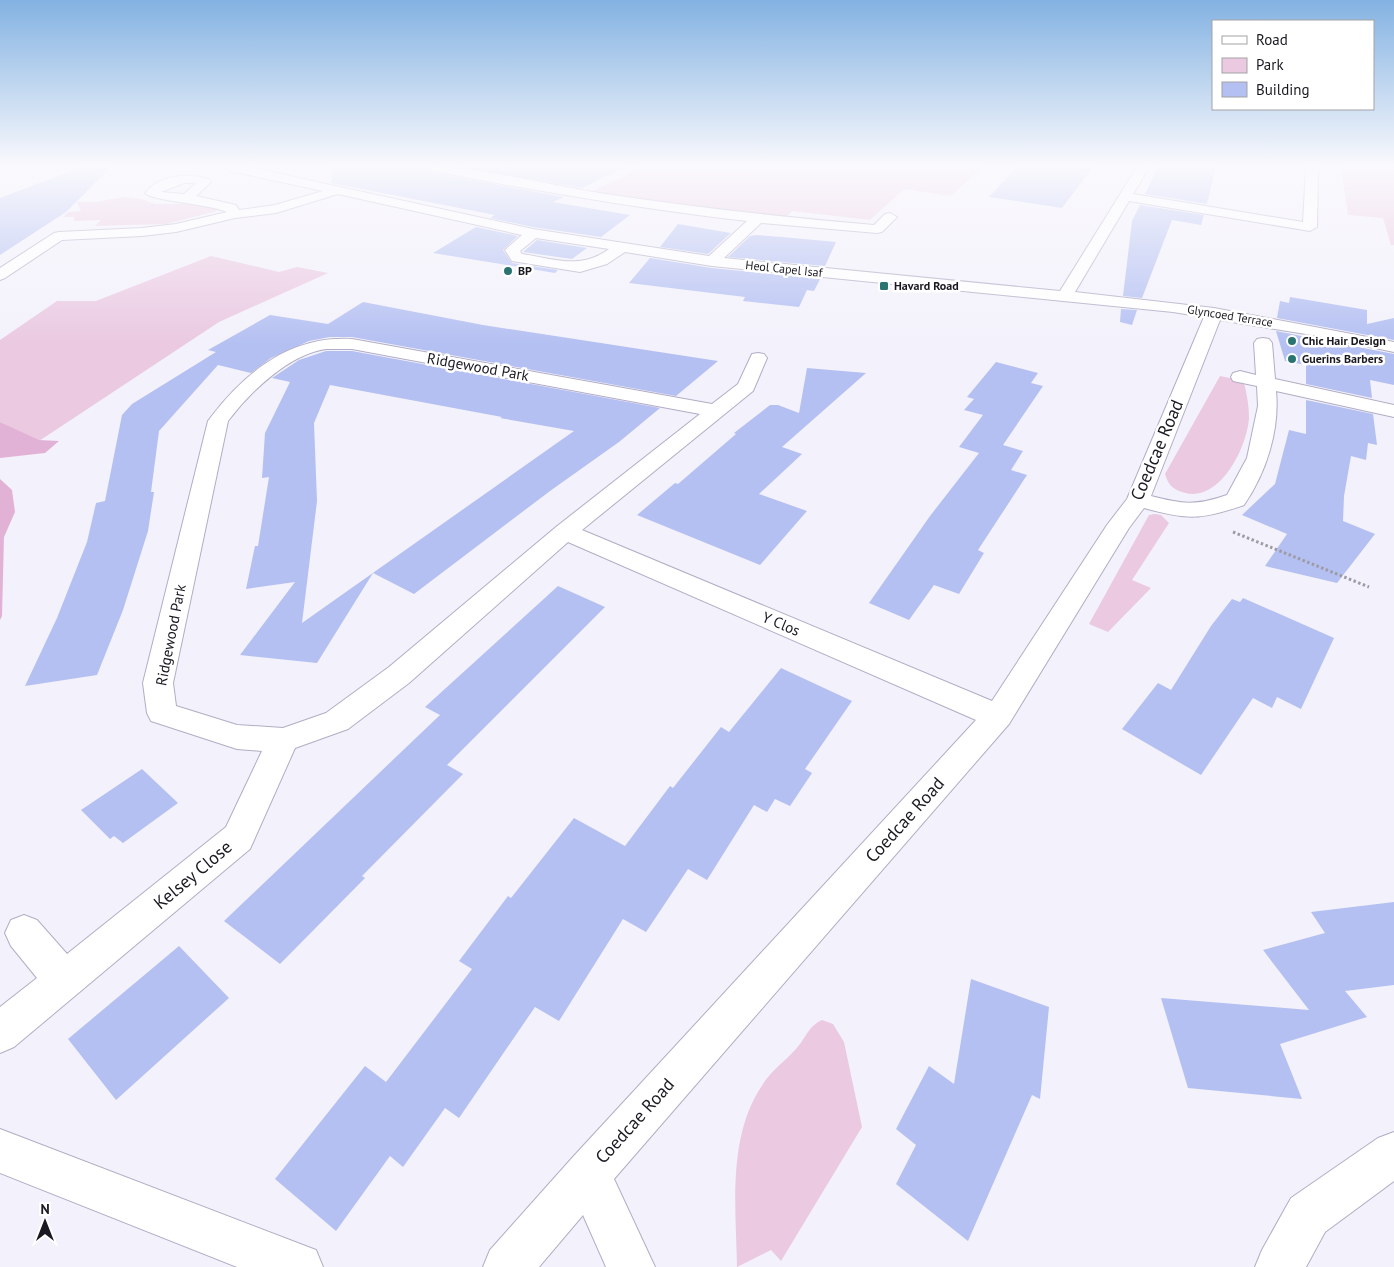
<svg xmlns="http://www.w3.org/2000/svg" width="1394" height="1267" font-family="'PT Sans',sans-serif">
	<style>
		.green { fill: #eac9e1 }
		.forest { fill: #e2b2d6 }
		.building { fill: #b4c0f2; fill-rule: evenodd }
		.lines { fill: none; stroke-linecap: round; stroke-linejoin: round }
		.minor-casing { stroke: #b2adc5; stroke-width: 2 }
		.path { stroke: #9d9ba4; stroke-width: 3; stroke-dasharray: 2.5 2.5; stroke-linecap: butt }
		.minor { fill: #fff; fill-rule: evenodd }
		.poi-dot { fill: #297371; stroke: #fff; stroke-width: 2 }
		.labels { text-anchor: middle; stroke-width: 5; stroke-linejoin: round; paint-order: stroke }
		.far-street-label { font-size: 12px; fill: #1a1821; stroke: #fff }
		.far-poi-label { font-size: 12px; font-weight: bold; fill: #1a1821; stroke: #fff; text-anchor: start }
		.street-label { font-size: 15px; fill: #1a1821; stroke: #fff }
		.near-street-label { font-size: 18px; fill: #1a1821; stroke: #fff }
	</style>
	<rect width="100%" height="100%" fill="#f3f1fb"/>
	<!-- green -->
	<path class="green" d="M 641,167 L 983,167 L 951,196 L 904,189 L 870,220 L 792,211 L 784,219 L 592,192 Z
		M 1341,167 L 1394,167 L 1394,245 L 1391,245 L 1383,218 L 1348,215 Z
		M 123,197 L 142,199 L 155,204 L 194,204 L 215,208 L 217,211 L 166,224 L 95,226 L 101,220 L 74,221 L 74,217 L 63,217 L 68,212 L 81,211 L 77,202 L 96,202 Z
		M 211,256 L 279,272 L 297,267 L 328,273 L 219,322 L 39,441 L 0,422 L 0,340 L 57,301 L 96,301 Z
		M 1220,376 L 1239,380 L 1244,383 C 1247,394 1249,407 1249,418 C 1247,448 1219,505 1182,492 C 1172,489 1168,484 1165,474 Z
		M 1155,514 L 1161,515 L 1169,523 L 1132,580 L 1151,588 L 1108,632 L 1089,624 L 1149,515 Z
		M 822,1020 L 833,1024 L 844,1042 L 862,1127 L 781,1261 L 771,1250 L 737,1267 C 736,1207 727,1136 763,1084 C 771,1071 785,1061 795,1050 C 806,1039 807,1027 822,1020 Z"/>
	<!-- forest -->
	<path class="forest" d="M 0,422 L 39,440 L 59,441 L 45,453 L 0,458 Z
		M 0,479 L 12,490 L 15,512 L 4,537 L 2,616 L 0,620 Z"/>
	<!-- building -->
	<path class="building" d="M 82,167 L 111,167 L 66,212 L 0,255 L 0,198 Z
		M 333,167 L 425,167 L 433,173 L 564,197 L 553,202 L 630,215 L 601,237 L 533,227 L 490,218 L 495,215 L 331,183 Z
		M 462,167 L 625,167 L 582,188 Z
		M 1017,167 L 1093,167 L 1062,208 L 989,197 Z
		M 1158,167 L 1216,167 L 1207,204 L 1145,194 Z
		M 1140,205 L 1204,215 L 1201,225 L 1172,220 L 1142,298 L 1123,296 L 1132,221 Z
		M 678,224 L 731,233 L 708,254 L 660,247 Z
		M 476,227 L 518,236 L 503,250 L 512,263 L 558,270 L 555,273 L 433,253 Z
		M 756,235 L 782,237 L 836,242 L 825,266 L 728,257 L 750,236 Z
		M 537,240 L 587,248 L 572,259 L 523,252 Z
		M 650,258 L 712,268 L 820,279 L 814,291 L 807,290 L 799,307 L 743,301 L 745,297 L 629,283 Z
		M 1290,297 L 1367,310 L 1367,324 L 1394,318 L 1394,340 L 1277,318 L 1280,301 L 1289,303 Z
		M 363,302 L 483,325 L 718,361 L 676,396 L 352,337 L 330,337 L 309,341 L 271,358 L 251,373 L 218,365 L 159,431 L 151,492 L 154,492 L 148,531 L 123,610 L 97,675 L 25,686 L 57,618 L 87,542 L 96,503 L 105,501 L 122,415 L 132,404 L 216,352 L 208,350 L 270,315 L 328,324 Z
		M 1121,309 L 1137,310 L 1132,325 L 1120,322 Z
		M 1276,331 L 1394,354 L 1394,385 L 1370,380 L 1372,398 L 1306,384 L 1306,365 L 1285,361 Z
		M 326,351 L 352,351 L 660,408 L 619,442 L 550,491 L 414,594 L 373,573 L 317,663 L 240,655 L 295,582 L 246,589 L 255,546 L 258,546 L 269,477 L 262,478 L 265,433 L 290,382 L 272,378 L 299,360 ZM 330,385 L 502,417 L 500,418 L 574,431 L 302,623 L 317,501 L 314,423 Z
		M 996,362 L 1038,373 L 1031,383 L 1043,386 L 1003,445 L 1023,451 L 1011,470 L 1027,475 L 978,550 L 984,553 L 959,594 L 934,585 L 909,620 L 869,603 L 930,516 L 979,453 L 959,447 L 983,415 L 964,410 L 974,399 L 967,397 Z
		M 807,368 L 866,373 L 782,447 L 802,454 L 759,494 L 807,511 L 760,565 L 637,515 L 675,483 L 678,484 L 736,434 L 734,433 L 770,405 L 778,405 L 799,413 Z
		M 1306,400 L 1373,414 L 1377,445 L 1368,443 L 1366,460 L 1351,456 L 1344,496 L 1343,521 L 1375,534 L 1337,583 L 1265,566 L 1287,534 L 1242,515 L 1275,484 L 1289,430 L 1306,434 Z
		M 558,586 L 605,607 L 447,765 L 463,774 L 362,876 L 365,878 L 280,964 L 224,921 L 440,715 L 425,707 Z
		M 1243,598 L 1334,638 L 1301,709 L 1277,697 L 1272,708 L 1253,698 L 1201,775 L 1122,729 L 1158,683 L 1171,690 L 1211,626 L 1232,599 L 1240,602 Z
		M 781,668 L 852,701 L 805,769 L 812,773 L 790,806 L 775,799 L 767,812 L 754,805 L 707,880 L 688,869 L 646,932 L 623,919 L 559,1021 L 535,1007 L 459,1118 L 445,1108 L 403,1167 L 390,1156 L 336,1231 L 275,1179 L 365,1066 L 386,1082 L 472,969 L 459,961 L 508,896 L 511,898 L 574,818 L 625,846 L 670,786 L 673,788 L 721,727 L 729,732 Z
		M 142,769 L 178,803 L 123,843 L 114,836 L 110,839 L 81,810 Z
		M 1394,902 L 1394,985 L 1345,991 L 1367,1017 L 1280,1044 L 1302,1099 L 1188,1088 L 1161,998 L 1309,1010 L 1263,950 L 1325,933 L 1311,912 Z
		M 179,946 L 229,998 L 116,1100 L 68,1039 Z
		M 971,979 L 1049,1007 L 1040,1099 L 1032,1095 L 968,1241 L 896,1184 L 916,1145 L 896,1129 L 929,1066 L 954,1084 Z"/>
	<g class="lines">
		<defs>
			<path id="minor" d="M 224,167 L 248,167 L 533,229 L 709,256 L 747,221 C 641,209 537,191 433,171 L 427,167 C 482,167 544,184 599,193 C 690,207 782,217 874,225 L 885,214 L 890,213 L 897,217 L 882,232 L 877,233 L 761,223 L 724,258 L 1060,291 L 1137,167 L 1149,167 L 1133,194 L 1303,222 L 1306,167 L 1318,167 L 1317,227 L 1310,231 L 1129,201 L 1075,292 L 1214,308 L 1394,342 L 1394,352 L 1312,335 L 1220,320 L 1151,496 C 1182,504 1196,506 1227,495 L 1247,458 L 1258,406 L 1257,386 L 1233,381 L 1231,377 L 1233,373 L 1240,371 L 1256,375 L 1254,343 L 1257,339 L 1263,338 L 1269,339 L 1272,343 L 1275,379 L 1394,405 L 1394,417 L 1276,391 C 1280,430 1266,473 1244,505 C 1201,520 1188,520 1144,508 L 1129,528 L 1009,724 L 614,1179 L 655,1267 L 606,1267 L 583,1215 L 539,1267 L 483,1267 L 490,1250 L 572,1158 L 976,720 L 568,542 L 409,683 L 348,729 L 295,748 L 250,849 L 14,1047 L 0,1053 L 0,1007 L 37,978 L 11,946 L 5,933 L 11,920 L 24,915 L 37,920 L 67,954 L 226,827 L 262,751 L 237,749 L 151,721 L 147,713 L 143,683 L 208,421 L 211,417 C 246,371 292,335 352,339 L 712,404 L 738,384 L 752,354 L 758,353 L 764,354 L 767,358 L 753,391 L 582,530 L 992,701 L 1107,525 L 1127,499 L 1204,317 L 1173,312 L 712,266 L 625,252 L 607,264 L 580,272 L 512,261 L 505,250 L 522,235 L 338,194 L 276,213 L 235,218 L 176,232 L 142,236 L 62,240 L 5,278 L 0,280 L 0,268 L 54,233 L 59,232 L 142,228 L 176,224 L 227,212 C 210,204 152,201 145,193 C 160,174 188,173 209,179 L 211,182 L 196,196 L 236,205 L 239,210 L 275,205 L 323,191 L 230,171 ZM 184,183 L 196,183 L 184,194 L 161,192 ZM 536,238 L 609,249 C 580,270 555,259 522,254 L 520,251 ZM 326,349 L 352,349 L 700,414 L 556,527 L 389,667 L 326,713 L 283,728 L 237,725 L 176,706 L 173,683 L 228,421 C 249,393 289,354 326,349 Z
				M 0,1129 L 316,1250 L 323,1267 L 237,1267 L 0,1173 Z
				M 1394,1132 L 1394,1181 L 1325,1232 L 1306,1267 L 1255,1267 L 1262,1250 L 1291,1198 L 1378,1138 Z"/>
		</defs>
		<!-- minor casing -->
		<use href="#minor" class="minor-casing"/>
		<!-- path -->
		<path class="path" d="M 1233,532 L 1369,587"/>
		<!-- minor -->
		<use href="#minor" class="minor"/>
	</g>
	<!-- sky -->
	<linearGradient id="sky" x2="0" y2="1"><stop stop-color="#83b2e2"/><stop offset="0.48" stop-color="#faf9fd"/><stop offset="1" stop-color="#faf9fd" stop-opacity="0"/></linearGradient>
	<rect width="1394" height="345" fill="url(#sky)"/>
	<!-- markers -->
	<g class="poi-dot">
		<circle cx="508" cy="271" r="5"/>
		<rect x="879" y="281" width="10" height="10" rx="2.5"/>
		<circle cx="1292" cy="341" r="5"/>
		<circle cx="1292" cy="359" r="5"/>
	</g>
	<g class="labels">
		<!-- far-street labels -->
		<g class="far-street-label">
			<text transform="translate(784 269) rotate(6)" y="4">Heol Capel Isaf</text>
			<text transform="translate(1230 316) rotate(9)" y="4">Glyncoed Terrace</text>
		</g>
		<!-- far-poi labels -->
		<g class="far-poi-label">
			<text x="518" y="275">BP</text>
			<text x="894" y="290">Havard Road</text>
			<text x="1302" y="345">Chic Hair Design</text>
			<text x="1302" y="363">Guerins Barbers</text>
		</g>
		<!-- street labels -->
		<g class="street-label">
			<text transform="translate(478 367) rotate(10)" y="5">Ridgewood Park</text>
			<text transform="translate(781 624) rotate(23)" y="5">Y Clos</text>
			<text transform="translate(171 635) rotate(-79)" y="5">Ridgewood Park</text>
		</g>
		<!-- near-street labels -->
		<g class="near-street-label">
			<text transform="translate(1157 450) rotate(-67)" y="6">Coedcae Road</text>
			<text transform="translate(905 820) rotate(-48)" y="6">Coedcae Road</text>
			<text transform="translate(193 875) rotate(-40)" y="6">Kelsey Close</text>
			<text transform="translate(635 1121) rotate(-48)" y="6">Coedcae Road</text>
		</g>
	</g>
	<!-- legend -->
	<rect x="1212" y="20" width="162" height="90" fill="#ffffff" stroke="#a3a3a6"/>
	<rect x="1222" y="36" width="25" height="8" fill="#ffffff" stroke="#a3a3a6"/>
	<text x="1256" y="45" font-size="15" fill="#1a1821">Road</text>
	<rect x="1222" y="58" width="25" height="15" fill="#eac9e1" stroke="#a3a3a6"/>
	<text x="1256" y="70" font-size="15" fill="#1a1821">Park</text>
	<rect x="1222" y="82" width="25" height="15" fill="#b4c0f2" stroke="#a3a3a6"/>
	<text x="1256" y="95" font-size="15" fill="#1a1821">Building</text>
	<!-- north arrow -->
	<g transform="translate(45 1222)" stroke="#ffffff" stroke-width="4" paint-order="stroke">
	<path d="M0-4L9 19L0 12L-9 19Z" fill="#1a1821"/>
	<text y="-8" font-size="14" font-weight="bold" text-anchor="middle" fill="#1a1821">N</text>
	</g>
</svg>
